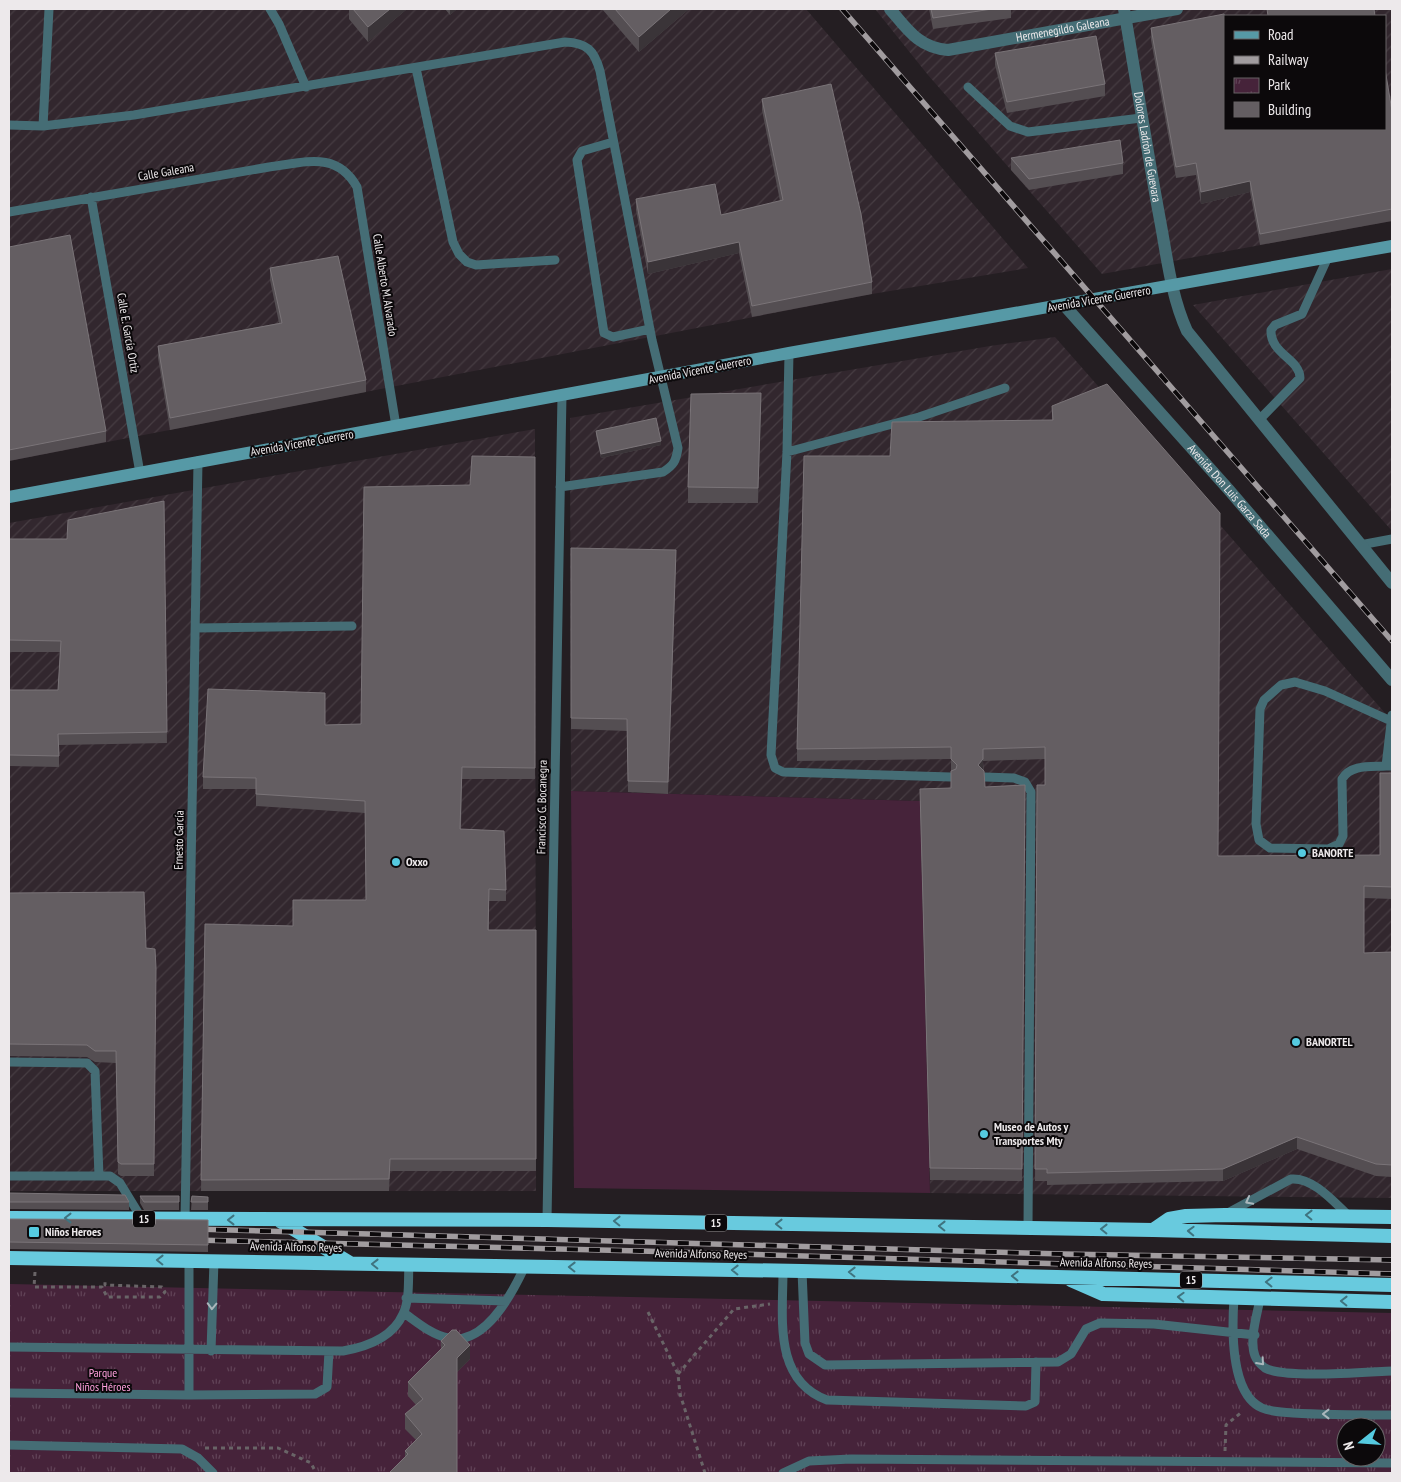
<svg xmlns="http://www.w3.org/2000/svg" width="1401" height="1482" font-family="'PT Sans Narrow',sans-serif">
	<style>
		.industrial { fill: url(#industrial-furrows); fill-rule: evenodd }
		.green { fill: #46233a }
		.park { fill: url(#park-tufts); fill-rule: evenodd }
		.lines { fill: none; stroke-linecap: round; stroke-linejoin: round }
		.path { stroke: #696467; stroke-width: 3; stroke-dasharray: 4 4; stroke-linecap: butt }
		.service { stroke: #456d75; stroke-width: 9 }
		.minor { stroke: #456d75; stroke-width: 12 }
		.tertiary { stroke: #456d75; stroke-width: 12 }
		.secondary { stroke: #5699a6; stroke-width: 12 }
		.trunk { stroke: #68cade; stroke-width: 14 }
		.rail-casing { stroke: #a19c9f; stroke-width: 5.5 }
		.rail { stroke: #0c090b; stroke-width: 4; stroke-dasharray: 11; stroke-linecap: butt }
		.wall { fill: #544e52 }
		.shaded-wall { fill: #3a3438 }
		.building { fill: #645e62; stroke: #7a7478 }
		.oneway { stroke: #aab7bc }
		.oneway2 { stroke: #3f737f }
		.poi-dot { fill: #55cae0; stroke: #0c090b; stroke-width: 2 }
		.labels { text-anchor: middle; stroke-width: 4; stroke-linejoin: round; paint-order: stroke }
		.shield { fill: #0c090b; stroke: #aaa6a8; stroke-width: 1 }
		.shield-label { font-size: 11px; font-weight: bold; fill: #ede9eb }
		.street-label { font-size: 12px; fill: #ede9eb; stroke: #0c090b }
		.poi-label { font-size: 12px; font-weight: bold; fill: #ede9eb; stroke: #0c090b; text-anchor: start }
		.park-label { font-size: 12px; fill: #ffa0dd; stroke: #0c090b }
	</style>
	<defs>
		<pattern id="industrial-furrows" width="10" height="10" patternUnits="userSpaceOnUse" patternTransform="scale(1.25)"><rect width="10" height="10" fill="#32272e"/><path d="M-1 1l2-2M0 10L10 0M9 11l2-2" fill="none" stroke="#463c42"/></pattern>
		<pattern id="park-tufts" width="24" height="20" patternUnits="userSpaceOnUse" patternTransform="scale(1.25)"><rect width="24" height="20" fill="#46233a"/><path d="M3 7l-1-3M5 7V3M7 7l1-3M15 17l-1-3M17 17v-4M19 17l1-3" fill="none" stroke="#614357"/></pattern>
	</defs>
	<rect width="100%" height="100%" fill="#241e22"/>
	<!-- industrial -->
	<path class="industrial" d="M 9,9 L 806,9 L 1028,268 L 872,294 L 9,461 Z
		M 875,9 L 1392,9 L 1392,221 L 1102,274 L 928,75 ZM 1225,16 L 1385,16 L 1385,129 L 1225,129 Z
		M 1392,269 L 1392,531 L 1193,305 Z
		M 1055,337 L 1392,721 L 1392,1198 L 930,1193 L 920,801 L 571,791 L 570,418 L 990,346 Z
		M 535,429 L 536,1191 L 9,1191 L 9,523 Z"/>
	<!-- green -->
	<path class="green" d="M 571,791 L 920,801 L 930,1193 L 574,1188 Z"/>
	<!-- park -->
	<path class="park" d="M 9,1284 L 1392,1313 L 1392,1473 L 9,1473 ZM 1346,1427 L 1376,1427 L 1376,1457 L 1346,1457 Z"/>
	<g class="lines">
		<!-- path -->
		<path class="path" d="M 35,1272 L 34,1287 L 102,1287 L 107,1297 L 160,1297 L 165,1292 L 162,1287 L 105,1285 L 105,1282
			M 648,1312 L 678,1374 L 680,1394 L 705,1473
			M 678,1374 L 734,1309 L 770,1304
			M 205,1448 L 278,1448 L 311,1463 L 316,1473
			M 1225,1451 L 1226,1425 L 1243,1411"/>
		<!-- service -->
		<path class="service" d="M 270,9 L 279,24 L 306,87
			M 416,68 L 453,242 L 459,254 L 467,262 L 476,265 L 555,260
			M 968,87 L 1010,126 L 1028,132 L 1141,118
			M 9,125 L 43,126 L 134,115 L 565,42 C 587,43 594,50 600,71 L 652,340 L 678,448 C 676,461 674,465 663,472 L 560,487
			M 43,126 L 49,9
			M 613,142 L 582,151 L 577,160 L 604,333 L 613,337 L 650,329
			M 91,197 L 140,473
			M 9,212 L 269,167 C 304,163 336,150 357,187 L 396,426
			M 789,353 L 787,452 L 771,755 L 775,768 L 783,772 L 951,777
			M 1260,419 L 1300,378 C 1300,359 1270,354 1271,330 L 1275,325 L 1302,314 L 1328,257
			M 787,452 L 919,417 L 1005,388
			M 1360,545 L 1392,539
			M 196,628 L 352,626
			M 1392,715 L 1386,766 L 1392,766
			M 1386,766 C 1371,767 1351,764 1342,779 L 1343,836 L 1339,844 L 1328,849 L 1270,848 L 1259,840 L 1256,824 L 1260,709 L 1264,700 L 1281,685 L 1295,682 L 1325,691 L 1391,721
			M 984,777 L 1014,778 L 1025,782 L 1031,792 L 1028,1228
			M 9,1062 L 87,1063 L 95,1071 L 99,1176
			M 9,1176 L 110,1176 L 120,1183 L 142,1219
			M 1226,1214 L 1291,1179 C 1313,1177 1334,1202 1349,1216
			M 185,1219 L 198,461
			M 547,1220 L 562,395
			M 189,1261 L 189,1395
			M 783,1270 C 783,1318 773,1380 827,1400 L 1026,1406 L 1035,1402 L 1036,1362
			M 802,1271 L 805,1343 L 809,1354 L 825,1365 L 1058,1362 L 1071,1354 L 1086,1329 L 1100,1323 L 1154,1324 L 1255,1335
			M 406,1298 L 506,1301
			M 1234,1298 C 1232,1328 1230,1394 1262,1408 C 1271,1412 1283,1412 1293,1413 C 1326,1415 1359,1415 1392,1415
			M 1260,1299 C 1257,1315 1249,1340 1255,1356 C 1257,1361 1261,1365 1265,1368 C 1284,1379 1367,1372 1392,1371
			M 404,1313 C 417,1322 432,1335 448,1338 C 485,1346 512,1294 525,1266
			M 9,1347 L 343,1351 C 366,1347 393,1337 403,1314 C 410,1300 408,1279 409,1264
			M 211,1351 L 214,1261
			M 9,1393 L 189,1395 L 315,1394 L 327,1387 L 329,1351
			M 9,1445 L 182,1449 L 198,1458 L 213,1473
			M 783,1473 L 809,1461 L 851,1459 L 1392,1463"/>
		<!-- minor -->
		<path class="minor" id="s1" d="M 890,9 C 907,29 919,48 948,50 L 1177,9"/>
		<!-- tertiary -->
		<g class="tertiary">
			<path id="s2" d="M 1124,9 C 1136,79 1147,150 1160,220 C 1167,257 1171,296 1187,331 L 1392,583"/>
			<path id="s3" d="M 1064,305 L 1229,490 L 1392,680"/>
		</g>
		<!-- secondary -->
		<path class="secondary" d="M 9,497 L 789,353 L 1392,246"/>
		<!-- trunk -->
		<path class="trunk" d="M 9,1218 L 547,1220 L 1153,1230 L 1392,1236
			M 280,1221 L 350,1263
			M 1153,1230 L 1169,1219 L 1186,1216 L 1225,1215 L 1392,1217
			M 9,1258 L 802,1271 L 1392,1285
			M 1071,1280 L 1103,1294 L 1392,1302"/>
		<defs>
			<path id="rail" d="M 842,9 L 1392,641
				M 194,1229 L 1063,1254 L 1392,1260
				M 193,1240 L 640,1251 L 1392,1274"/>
		</defs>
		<!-- rail casing -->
		<use href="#rail" class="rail-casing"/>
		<!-- rail -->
		<use href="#rail" class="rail"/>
	</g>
	<!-- wall -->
	<path class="wall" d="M 349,9 L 407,9 L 368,42 L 349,19 Z
		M 445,9 L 457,9 L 450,15 Z
		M 602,9 L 689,9 L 639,52 Z
		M 929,9 L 1011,9 L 1011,18 L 933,29 Z
		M 1151,28 L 1225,129 L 1392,111 L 1392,221 L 1260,245 L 1250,192 L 1201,204 L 1196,175 L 1176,178 L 1151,40 Z
		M 995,53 L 1105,84 L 1105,96 L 1007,113 L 995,65 Z
		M 762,99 L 872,282 L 872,294 L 752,317 L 739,253 L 648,274 L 636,210 L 636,199 L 721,215 L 780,201 L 762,110 Z
		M 1011,158 L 1123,163 L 1123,174 L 1029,190 L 1011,170 Z
		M 9,247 L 106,431 L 106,442 L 9,461 Z
		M 270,268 L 366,380 L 366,392 L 170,430 L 158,358 L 158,346 L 279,323 L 270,280 Z
		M 1052,406 L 1218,856 L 1380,855 L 1392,773 L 1392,899 L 1364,898 L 1364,953 L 1392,952 L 1392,1177 L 1376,1176 L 1297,1149 L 1223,1181 L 1047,1185 L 1047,1181 L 1035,1181 L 1037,785 L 1045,785 L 1045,759 L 983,761 L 985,787 L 1025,785 L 1022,1181 L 930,1180 L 920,801 L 951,788 L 951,759 L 797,761 L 797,749 L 890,456 L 1052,420 Z
		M 761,409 L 758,503 L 688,503 L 688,487 Z
		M 596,431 L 661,445 L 601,458 L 596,435 Z
		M 535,457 L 535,779 L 462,779 L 461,829 L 506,890 L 506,901 L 489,901 L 489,930 L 536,930 L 536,1171 L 390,1171 L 389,1191 L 201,1191 L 205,924 L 293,926 L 293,900 L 366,900 L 365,813 L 256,806 L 256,789 L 203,789 L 203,777 L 325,725 L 361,724 L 470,485 Z
		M 164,501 L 167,743 L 59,745 L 59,767 L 9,766 L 9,690 L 58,690 L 60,652 L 9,652 L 9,539 L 67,539 Z
		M 571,548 L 676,562 L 668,794 L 628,792 L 627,731 L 571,729 Z
		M 9,893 L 146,948 L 155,949 L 154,1176 L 121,1176 L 118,1174 L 116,1063 L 95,1062 L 87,1057 L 9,1056 Z
		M 9,1193 L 129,1202 L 129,1210 L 9,1209 Z
		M 140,1196 L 179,1196 L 179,1210 L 144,1210 L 140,1203 Z
		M 192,1196 L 208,1197 L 208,1210 L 191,1210 Z
		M 9,1219 L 208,1220 L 208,1252 L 9,1249 Z
		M 441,1341 L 470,1359 L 457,1372 L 457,1473 L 405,1457 L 405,1451 L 416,1440 L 405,1429 L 405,1414 L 416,1405 L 408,1396 L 408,1382 L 441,1350 Z"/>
	<!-- shaded-wall -->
	<path class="shaded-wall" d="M 390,9 L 407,9 L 368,42 L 368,27 Z
		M 450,9 L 457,9 L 450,15 Z
		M 671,9 L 689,9 L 639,52 L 639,37 Z
		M 1250,181 L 1250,192 L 1201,204 L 1201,192 Z
		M 739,242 L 739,253 L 648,274 L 648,262 Z
		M 761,393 L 761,409 L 758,503 L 758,488 Z
		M 661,441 L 661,445 L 601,458 L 601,454 Z
		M 983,759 L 983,771 L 978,765 Z
		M 1297,1137 L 1297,1149 L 1223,1181 L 1223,1169 Z
		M 470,1345 L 470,1359 L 457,1372 L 457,1358 Z"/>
	<!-- building -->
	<path class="building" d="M 353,9 L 390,9 L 368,27 Z
		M 615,9 L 671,9 L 639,37 Z
		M 931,9 L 992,9 L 933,18 Z
		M 1267,9 L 1374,9 L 1375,16 L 1268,16 Z
		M 1224,14 L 1225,17 L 1225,129 L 1385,129 L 1385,69 L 1392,111 L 1392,209 L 1260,234 L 1250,181 L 1201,192 L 1196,163 L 1176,167 L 1151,28 Z
		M 1096,36 L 1105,84 L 1007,102 L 995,53 Z
		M 831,84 L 861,214 L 872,282 L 752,306 L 739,242 L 648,262 L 636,199 L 715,184 L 721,215 L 783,200 L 762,99 Z
		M 1120,140 L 1123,163 L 1029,179 L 1011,158 Z
		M 70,235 L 106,431 L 9,450 L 9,247 Z
		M 338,256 L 366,380 L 170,418 L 158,346 L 282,323 L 270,268 Z
		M 1107,384 L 1220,513 L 1218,856 L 1380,855 L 1380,773 L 1392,773 L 1392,887 L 1364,886 L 1364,953 L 1392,952 L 1392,1165 L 1376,1164 L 1297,1137 L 1223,1169 L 1047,1173 L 1047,1169 L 1035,1169 L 1037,785 L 1045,785 L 1045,747 L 983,749 L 983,759 L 978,765 L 984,771 L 985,787 L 1025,785 L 1022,1169 L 930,1168 L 920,789 L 951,788 L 951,771 L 956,769 L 957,765 L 951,759 L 951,747 L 797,749 L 804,456 L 890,456 L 892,422 L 1053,420 L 1052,406 Z
		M 761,393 L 758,488 L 688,487 L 691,394 Z
		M 656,418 L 661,441 L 601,454 L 596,431 Z
		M 472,456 L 535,457 L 535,768 L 462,767 L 460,829 L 504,831 L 506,890 L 489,889 L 488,930 L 536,930 L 536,1159 L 390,1159 L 389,1179 L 201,1180 L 205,924 L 293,926 L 293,900 L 366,900 L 365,801 L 256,794 L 256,778 L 203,777 L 208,689 L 325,693 L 325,725 L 361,724 L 364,487 L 470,485 Z
		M 164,501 L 167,732 L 58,734 L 59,756 L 9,755 L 9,690 L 58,690 L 61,641 L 9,640 L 9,539 L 67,539 L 68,520 Z
		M 571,548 L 676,550 L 668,782 L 628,781 L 627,719 L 571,718 Z
		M 144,892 L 146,948 L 155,949 L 156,968 L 154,1164 L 121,1164 L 118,1162 L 116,1051 L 95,1051 L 87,1045 L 9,1044 L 9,893 Z
		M 9,1193 L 125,1195 L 129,1202 L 9,1202 Z
		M 140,1196 L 179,1196 L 179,1202 L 144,1202 Z
		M 192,1196 L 208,1197 L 208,1202 L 191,1202 Z
		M 9,1219 L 208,1220 L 208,1245 L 9,1242 Z
		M 452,1330 L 456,1330 L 470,1345 L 457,1358 L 457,1473 L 389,1473 L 408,1454 L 405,1451 L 422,1434 L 405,1414 L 423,1399 L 408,1382 L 445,1345 L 441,1341 Z"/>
	<!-- one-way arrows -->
	<defs><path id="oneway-chevron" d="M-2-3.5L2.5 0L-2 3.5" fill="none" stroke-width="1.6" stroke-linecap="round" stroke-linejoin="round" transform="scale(1.25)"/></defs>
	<g class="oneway">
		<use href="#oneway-chevron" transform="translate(1249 1201) rotate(152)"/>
		<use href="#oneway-chevron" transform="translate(212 1306) rotate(92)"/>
		<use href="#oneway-chevron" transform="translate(1261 1362) rotate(48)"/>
		<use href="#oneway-chevron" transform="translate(1326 1414) rotate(-180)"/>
	</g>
	<g class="oneway2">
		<use href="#oneway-chevron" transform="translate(1309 1215) rotate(-179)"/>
		<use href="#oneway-chevron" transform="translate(68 1218) rotate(-180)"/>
		<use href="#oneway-chevron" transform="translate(231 1220) rotate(-180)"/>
		<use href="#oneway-chevron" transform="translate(617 1221) rotate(-179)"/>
		<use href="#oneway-chevron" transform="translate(779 1224) rotate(-179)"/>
		<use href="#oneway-chevron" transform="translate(942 1226) rotate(-179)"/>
		<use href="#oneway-chevron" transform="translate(1104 1229) rotate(-179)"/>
		<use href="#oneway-chevron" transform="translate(1191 1231) rotate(-178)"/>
		<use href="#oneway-chevron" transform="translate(160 1260) rotate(-179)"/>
		<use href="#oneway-chevron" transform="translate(375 1264) rotate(-179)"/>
		<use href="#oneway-chevron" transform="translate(572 1267) rotate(-179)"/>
		<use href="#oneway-chevron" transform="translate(735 1270) rotate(-179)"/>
		<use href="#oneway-chevron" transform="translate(852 1272) rotate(-179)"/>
		<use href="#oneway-chevron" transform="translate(1015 1276) rotate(-179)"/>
		<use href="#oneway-chevron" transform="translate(1269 1282) rotate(-179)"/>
		<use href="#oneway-chevron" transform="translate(1181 1297) rotate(-178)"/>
		<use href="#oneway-chevron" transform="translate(1344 1301) rotate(-179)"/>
	</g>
	<!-- markers -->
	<g class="poi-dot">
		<circle cx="1302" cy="853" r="5"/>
		<circle cx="396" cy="862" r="5"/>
		<circle cx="1296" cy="1042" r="5"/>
		<circle cx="984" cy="1134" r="5"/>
		<rect x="28" y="1226" width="12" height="12" rx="2.5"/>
	</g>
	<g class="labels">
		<!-- shield labels -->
		<g class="shield">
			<rect x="133" y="1210.5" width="22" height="17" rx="4"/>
			<rect x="705" y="1214.5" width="22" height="17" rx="4"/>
			<rect x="1180" y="1271.5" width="22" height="17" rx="4"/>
		</g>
		<g class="shield-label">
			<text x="144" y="1223">15</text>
			<text x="716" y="1227">15</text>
			<text x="1191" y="1284">15</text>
		</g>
		<!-- street labels -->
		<g class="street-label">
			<text dy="4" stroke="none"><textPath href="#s1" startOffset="190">Hermenegildo Galeana</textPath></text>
			<text dy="4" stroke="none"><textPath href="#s2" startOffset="140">Dolores Ladròn de Guevara</textPath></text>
			<text transform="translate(166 172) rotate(-10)" y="4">Calle Galeana</text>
			<text transform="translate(385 285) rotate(81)" y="4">Calle Alberto M. Alvarado</text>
			<text transform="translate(1099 299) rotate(-10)" y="4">Avenida Vicente Guerrero</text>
			<text transform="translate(128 333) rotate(80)" y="4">Calle E. García Ortiz</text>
			<text transform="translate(700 370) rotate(-11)" y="4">Avenida Vicente Guerrero</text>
			<text transform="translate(302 443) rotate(-10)" y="4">Avenida Vicente Guerrero</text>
			<text dy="4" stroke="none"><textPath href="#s3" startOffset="249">Avenida Don Luis Garza Sada</textPath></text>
			<text transform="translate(542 807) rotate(-89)" y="4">Francisco G. Bocanegra</text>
			<text transform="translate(179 840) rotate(-89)" y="4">Ernesto García</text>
			<text transform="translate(296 1247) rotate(1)" y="4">Avenida Alfonso Reyes</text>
			<text transform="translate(701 1254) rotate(1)" y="4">Avenida Alfonso Reyes</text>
			<text transform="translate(1106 1263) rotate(1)" y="4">Avenida Alfonso Reyes</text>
		</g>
		<!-- poi labels -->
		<g class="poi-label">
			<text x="1312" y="857">BANORTE</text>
			<text x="406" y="866">Oxxo</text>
			<text x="1306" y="1046">BANORTEL</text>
			<text x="994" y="1131">Museo de Autos y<tspan x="994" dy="14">Transportes Mty</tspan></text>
			<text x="45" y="1236">Niños Heroes</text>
		</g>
		<!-- park labels -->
		<g class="park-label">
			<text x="103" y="1377">Parque<tspan x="103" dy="14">Niños Héroes</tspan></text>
		</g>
	</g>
	<!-- border -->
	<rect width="1401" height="1482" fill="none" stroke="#ede9eb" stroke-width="20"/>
	<!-- legend -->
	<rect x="1224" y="15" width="162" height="115" fill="#0c090b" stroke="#666365"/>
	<rect x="1234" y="31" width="25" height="8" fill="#5699a6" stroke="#666365"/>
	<text x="1268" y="40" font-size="15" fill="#ede9eb">Road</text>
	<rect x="1234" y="56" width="25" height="8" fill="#a19c9f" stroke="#666365"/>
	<text x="1268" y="65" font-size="15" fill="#ede9eb">Railway</text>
	<rect x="1234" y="78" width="25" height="15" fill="url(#park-tufts)" stroke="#666365"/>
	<text x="1268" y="90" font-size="15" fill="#ede9eb">Park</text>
	<rect x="1234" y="102" width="25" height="15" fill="#645e62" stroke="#666365"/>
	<text x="1268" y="115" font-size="15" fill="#ede9eb">Building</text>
	<!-- north arrow -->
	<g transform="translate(1361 1442) rotate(253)"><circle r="24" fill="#0c090b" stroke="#666365"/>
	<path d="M0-4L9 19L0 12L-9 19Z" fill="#55cae0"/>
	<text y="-8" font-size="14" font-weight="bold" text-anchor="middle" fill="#ede9eb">N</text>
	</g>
</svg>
